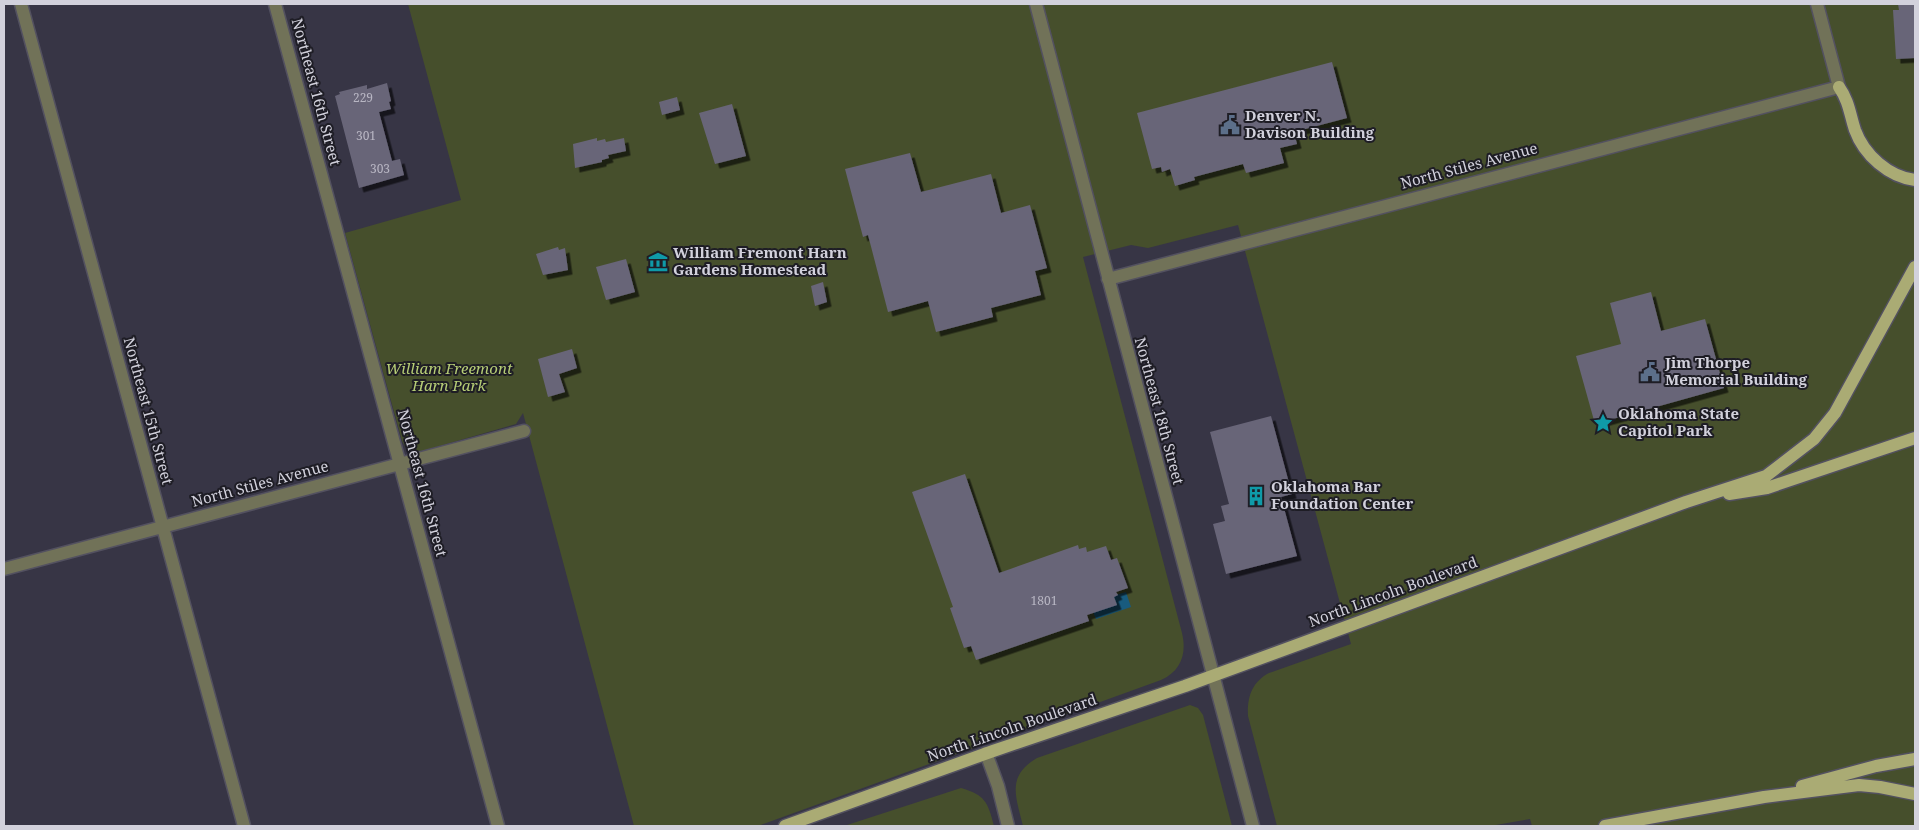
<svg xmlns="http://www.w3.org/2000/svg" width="1919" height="830" font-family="'Noto Serif',serif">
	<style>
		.green { fill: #464f2c }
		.water { fill: #185b7e }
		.building { fill: #686578; filter: url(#shadow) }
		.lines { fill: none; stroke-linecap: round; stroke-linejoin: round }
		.minor-casing { stroke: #535160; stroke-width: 15 }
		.major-casing { stroke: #535160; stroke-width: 15 }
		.minor { stroke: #717258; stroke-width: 12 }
		.major { stroke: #aaab74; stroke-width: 12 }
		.labels { text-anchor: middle; stroke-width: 4; stroke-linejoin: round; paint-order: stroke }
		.number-label { font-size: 12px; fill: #b8b6c3 }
		.street-label { font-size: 15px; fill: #d2d1dc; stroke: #1e1d25 }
		.poi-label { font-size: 15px; font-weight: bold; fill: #d2d1dc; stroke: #1e1d25; text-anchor: start }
		.park-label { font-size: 15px; font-style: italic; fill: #b6cd76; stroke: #1e1d25 }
	</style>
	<defs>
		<filter id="shadow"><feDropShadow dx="4.5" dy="4.5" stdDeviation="0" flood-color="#0009"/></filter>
	</defs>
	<rect width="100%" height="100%" fill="#373545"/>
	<!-- green -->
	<path class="green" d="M 408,4 L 1915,4 L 1915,826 L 1532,826 L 1530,819 L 1490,826 L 1277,826 L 1248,716 C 1247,697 1252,682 1269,673 L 1351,644 L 1238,225 L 1148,248 L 1131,245 L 1083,257 L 1182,633 C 1187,654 1181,671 1161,680 L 758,826 L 634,826 L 523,413 L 516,424 L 422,451 L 407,450 L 402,441 L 345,233 L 461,200 Z
		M 1190,705 L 1198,708 L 1203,715 L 1232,826 L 1023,826 C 1016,797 1006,776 1037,758 Z
		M 961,788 C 985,795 988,802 994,826 L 844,826 Z"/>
	<!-- water -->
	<path class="water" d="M 1126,592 L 1131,607 L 1096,619 L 1093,612 L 1113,596 Z"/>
	<!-- building -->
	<path class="building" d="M 1898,4 L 1915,4 L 1915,58 L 1896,59 L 1893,10 L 1899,10 Z
		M 1332,62 L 1347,118 L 1294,132 L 1297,144 L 1280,148 L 1284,163 L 1246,173 L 1243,164 L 1194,177 L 1195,180 L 1175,186 L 1170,169 L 1162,172 L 1161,167 L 1152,169 L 1137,113 Z
		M 387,83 L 391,101 L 389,102 L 391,109 L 379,112 L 392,161 L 400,159 L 404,175 L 359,188 L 335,96 L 340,94 L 339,92 L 367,85 L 367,89 Z
		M 677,97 L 680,110 L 662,115 L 659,102 Z
		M 732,104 L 746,156 L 715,164 L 699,113 Z
		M 597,138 L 597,141 L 605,139 L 606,142 L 624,138 L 626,151 L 608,155 L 609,158 L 602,160 L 602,162 L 575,168 L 573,144 Z
		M 910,153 L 921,192 L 991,174 L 1001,213 L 1030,205 L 1047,268 L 1035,271 L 1041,295 L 991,308 L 993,317 L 936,332 L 928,301 L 888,312 L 868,235 L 863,237 L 845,169 Z
		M 558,247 L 559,250 L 565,248 L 568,270 L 543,275 L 536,254 Z
		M 626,259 L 635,292 L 606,300 L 596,267 Z
		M 823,282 L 827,302 L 815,306 L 811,286 Z
		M 1651,292 L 1661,331 L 1705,319 L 1724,388 L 1595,424 L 1576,356 L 1621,344 L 1610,303 Z
		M 572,349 L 577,368 L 559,374 L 565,392 L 548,397 L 538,359 Z
		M 1271,416 L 1292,494 L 1281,497 L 1297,556 L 1226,574 L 1213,524 L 1225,521 L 1221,506 L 1229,504 L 1210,432 Z
		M 965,474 L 999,573 L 1078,545 L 1079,549 L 1086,547 L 1087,552 L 1106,546 L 1111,560 L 1117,558 L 1128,588 L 1116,592 L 1118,595 L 1114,597 L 1117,605 L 1087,615 L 1089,621 L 976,660 L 971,646 L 964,648 L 950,608 L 953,607 L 912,492 Z"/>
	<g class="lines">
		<defs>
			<path id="minor" d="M 21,4 L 244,826
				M 275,4 L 498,826
				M 1036,4 L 1253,826
				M 1108,279 L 1839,87 L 1817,4
				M 4,569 L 524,431
				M 986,753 L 998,786 L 1008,826"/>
			<path id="major" d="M 1839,87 C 1849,101 1850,115 1855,130 C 1864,155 1889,177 1915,180
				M 1729,494 L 1767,488 L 1915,438
				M 1802,786 L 1876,766 L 1915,759
				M 785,826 L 993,751 L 1185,686 L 1686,502 L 1766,476 L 1814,439 L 1835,413 L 1915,267
				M 1605,826 L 1764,797 L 1859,785 L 1880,787 L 1915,794"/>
		</defs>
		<!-- minor casing -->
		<use href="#minor" class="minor-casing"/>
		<!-- major casing -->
		<use href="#major" class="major-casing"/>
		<!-- minor -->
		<use href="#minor" class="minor"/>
		<!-- major -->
		<use href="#major" class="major"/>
	</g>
	<!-- icons -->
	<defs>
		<symbol id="civic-bare" viewBox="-9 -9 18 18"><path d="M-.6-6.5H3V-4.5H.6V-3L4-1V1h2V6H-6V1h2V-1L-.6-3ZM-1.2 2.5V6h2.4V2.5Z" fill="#5c6f8a" stroke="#1e1d25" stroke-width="2.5" paint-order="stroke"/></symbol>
		<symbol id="museum-bare" viewBox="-9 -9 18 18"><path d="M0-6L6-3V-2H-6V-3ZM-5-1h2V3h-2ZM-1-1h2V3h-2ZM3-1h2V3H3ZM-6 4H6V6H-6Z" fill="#0f9aa8" stroke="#1e1d25" stroke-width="2.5" paint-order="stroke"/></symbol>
		<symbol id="sight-bare" viewBox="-9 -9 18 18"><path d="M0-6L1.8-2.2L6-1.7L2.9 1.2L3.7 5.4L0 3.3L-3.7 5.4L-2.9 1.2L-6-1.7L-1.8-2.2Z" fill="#0f9aa8" stroke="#1e1d25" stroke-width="2.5" paint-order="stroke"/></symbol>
		<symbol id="building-bare" viewBox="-9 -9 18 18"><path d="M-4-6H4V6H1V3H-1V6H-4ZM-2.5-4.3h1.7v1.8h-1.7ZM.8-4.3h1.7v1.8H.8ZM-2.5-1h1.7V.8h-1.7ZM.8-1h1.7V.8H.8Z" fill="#0f9aa8" stroke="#1e1d25" stroke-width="2.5" paint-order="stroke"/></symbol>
	</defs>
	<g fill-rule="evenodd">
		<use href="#civic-bare" x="1216" y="111" width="28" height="28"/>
		<use href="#museum-bare" x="644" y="248" width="28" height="28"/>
		<use href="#civic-bare" x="1636" y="358" width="28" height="28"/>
		<use href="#sight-bare" x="1589" y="409" width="28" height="28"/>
		<use href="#building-bare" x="1242" y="482" width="28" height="28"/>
	</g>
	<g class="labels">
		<!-- number labels -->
		<g class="number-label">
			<text x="363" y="102">229</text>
			<text x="366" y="140">301</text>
			<text x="380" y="173">303</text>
			<text x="1044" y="605">1801</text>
		</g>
		<!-- street labels -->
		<g class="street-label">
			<text transform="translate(316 92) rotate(75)" y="5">Northeast 16th Street</text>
			<text transform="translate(1469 166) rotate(-15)" y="5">North Stiles Avenue</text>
			<text transform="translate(148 411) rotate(75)" y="5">Northeast 15th Street</text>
			<text transform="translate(1159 411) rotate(75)" y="5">Northeast 18th Street</text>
			<text transform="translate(422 483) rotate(75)" y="5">Northeast 16th Street</text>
			<text transform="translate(260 484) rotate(-15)" y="5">North Stiles Avenue</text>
			<text transform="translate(1393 592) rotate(-20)" y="5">North Lincoln Boulevard</text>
			<text transform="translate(1012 728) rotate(-19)" y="5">North Lincoln Boulevard</text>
		</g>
		<!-- poi labels -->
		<g class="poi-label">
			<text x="1245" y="121">Denver N.<tspan x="1245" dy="17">Davison Building</tspan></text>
			<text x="673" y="258">William Fremont Harn<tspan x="673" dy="17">Gardens Homestead</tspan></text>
			<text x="1665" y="368">Jim Thorpe<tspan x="1665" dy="17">Memorial Building</tspan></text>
			<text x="1618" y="419">Oklahoma State<tspan x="1618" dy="17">Capitol Park</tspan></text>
			<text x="1271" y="492">Oklahoma Bar<tspan x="1271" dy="17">Foundation Center</tspan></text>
		</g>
		<!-- park labels -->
		<g class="park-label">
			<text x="449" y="374">William Freemont<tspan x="449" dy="17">Harn Park</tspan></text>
		</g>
	</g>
	<!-- border -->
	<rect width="1919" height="830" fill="none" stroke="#d2d1dc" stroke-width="10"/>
</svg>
